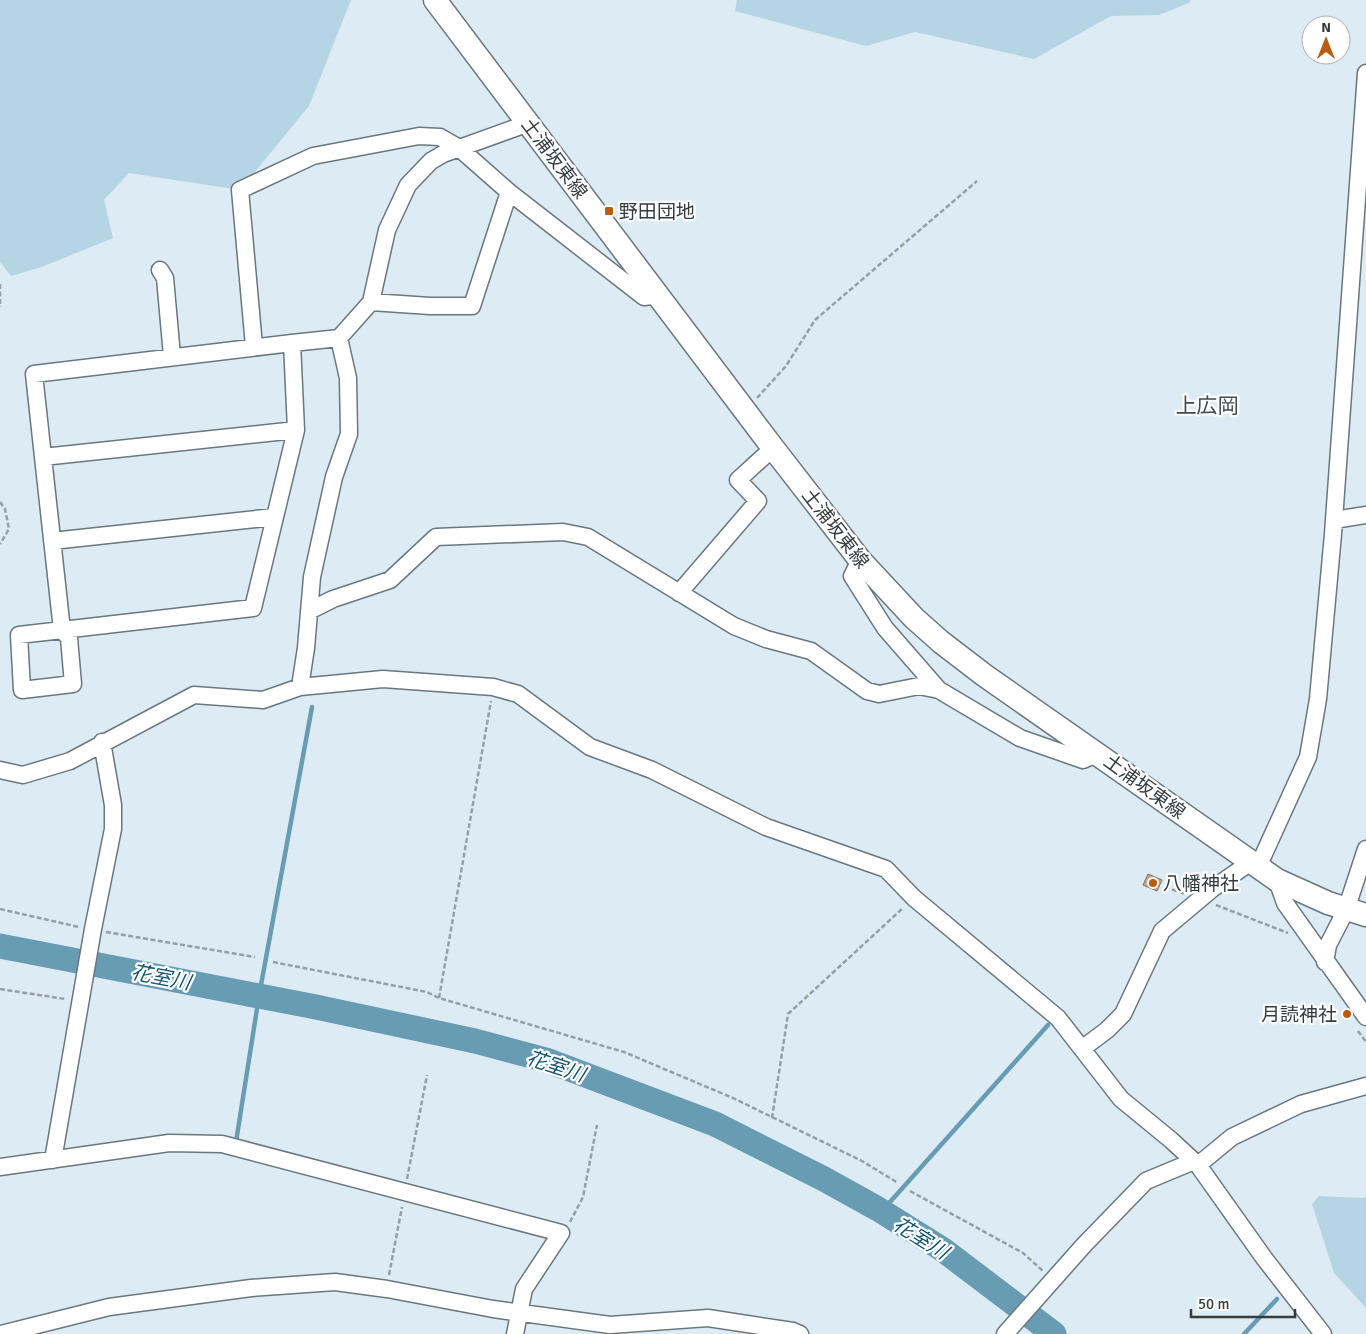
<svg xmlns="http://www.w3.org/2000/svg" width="1366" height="1334" font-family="Signika,'Noto Sans JP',sans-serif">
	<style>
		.green { fill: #b5d5e5 }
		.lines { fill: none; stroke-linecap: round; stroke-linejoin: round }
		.stream { stroke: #689cb3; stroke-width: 4.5 }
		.river { stroke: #689cb3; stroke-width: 25 }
		.building { fill: #d0a388; stroke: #7a6d65 }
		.street-casing { stroke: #69777e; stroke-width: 19 }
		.secondary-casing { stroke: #69777e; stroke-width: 25 }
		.path { stroke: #94a0a5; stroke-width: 2.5; stroke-dasharray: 5 2.5; stroke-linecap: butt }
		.street { stroke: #fff; stroke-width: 16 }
		.secondary { stroke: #fff; stroke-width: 22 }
		.poi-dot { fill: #b95c0d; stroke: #fff; stroke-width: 2 }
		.labels { text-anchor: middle; stroke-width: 4.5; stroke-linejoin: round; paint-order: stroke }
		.street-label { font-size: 19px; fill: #353c3f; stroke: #fff }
		.poi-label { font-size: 19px; fill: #353c3f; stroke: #fff; text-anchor: start }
		.water-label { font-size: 20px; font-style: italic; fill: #11556e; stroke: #fff }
		.quarter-label { font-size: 21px; fill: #3e4c52; stroke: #fff }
	</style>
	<rect width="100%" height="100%" fill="#ddecf4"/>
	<!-- green -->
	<path class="green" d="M 0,0 L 351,0 L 309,106 L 240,190 L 129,173 L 104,200 L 113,238 L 42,267 L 11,276 L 0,262 Z
		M 737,0 L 1191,0 L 1189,3 L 1159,15 L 1111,16 L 1034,59 L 915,32 L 866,46 L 735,11 Z
		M 1319,1196 L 1364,1198 L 1366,1196 L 1366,1308 L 1334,1273 L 1312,1204 Z"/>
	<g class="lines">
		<!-- stream -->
		<path class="stream" d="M 236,1142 L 259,996 L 312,707
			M 882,1211 L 1048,1025
			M 1244,1334 L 1277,1299"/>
		<!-- river -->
		<path class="river" d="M 0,946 L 316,1007 L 475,1041 L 546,1060 L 715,1124 L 824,1179 L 878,1209 L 942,1249 L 1054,1334"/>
	</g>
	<!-- building -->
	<path class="building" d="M 1148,874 L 1162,880 L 1157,891 L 1143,885 Z"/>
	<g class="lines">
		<defs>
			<path id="street" d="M 160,270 L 165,278 L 172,356
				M 371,302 L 430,306 L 472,306 L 509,192
				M 292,343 L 339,338 L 371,302 L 387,230 L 408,185 L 431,161 L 443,154 L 529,123
				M 254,346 L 240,190 L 313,156 L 419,136 L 440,137 L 459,148 L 509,192 L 644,297 L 659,295
				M 43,457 L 62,630 L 69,638 L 73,684 L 22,690 L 19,635 L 253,608 L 296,430 L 292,343 L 34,374 L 43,457
				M 43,457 L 296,430
				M 1334,520 L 1366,515
				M 52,541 L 274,517
				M 860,560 L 852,576 L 885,628 L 939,690
				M 679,593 L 758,501 L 738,480 L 773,448
				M 309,611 L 333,599 L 390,580 L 436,537 L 563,532 L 588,537 L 734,626 L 766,639 L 811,651 L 867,691 L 879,694 L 919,686 L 939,690 L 1020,738 L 1083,760 L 1099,753
				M 300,687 L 306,648 L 312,577 L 334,477 L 349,434 L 348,378 L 339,338
				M 0,770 L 23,775 L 70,761 L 194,695 L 263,700 L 300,687 L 383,679 L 493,687 L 518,694 L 590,747 L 652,770 L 766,827 L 886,869 L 914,898 L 1058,1018 L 1121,1099 L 1171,1140 L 1198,1165 L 1264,1258 L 1323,1334
				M 1258,867 L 1308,757 L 1318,699 L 1333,534 L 1366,73
				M 1277,880 L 1285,903 L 1366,1017
				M 1325,962 L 1328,945 L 1346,910 L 1366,849
				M 1083,1048 L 1107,1030 L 1123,1014 L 1162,931 L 1212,889 L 1251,862
				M 53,1160 L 93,929 L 113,829 L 113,805 L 102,742
				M 1198,1165 L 1232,1137 L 1301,1104 L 1366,1086
				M 0,1167 L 169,1143 L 222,1144 L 561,1233 L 524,1289 L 515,1334
				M 1,1334 L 109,1307 L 251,1288 L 335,1282 L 387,1289 L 493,1309 L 610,1325 L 708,1318 L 793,1331 L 800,1334
				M 1005,1334 L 1084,1245 L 1146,1181 L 1194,1161"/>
			<path id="secondary" d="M 435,0 L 773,448 L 860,560 L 914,618 L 941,642 L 984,675 L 1277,880 L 1328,903 L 1366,915"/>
		</defs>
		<!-- street casing -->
		<use href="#street" class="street-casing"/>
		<!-- secondary casing -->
		<use href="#secondary" class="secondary-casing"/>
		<!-- path -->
		<path class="path" d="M 0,284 L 0,307
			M 757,398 L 786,366 L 815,320 L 977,181
			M 0,502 L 5,509 L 9,529 L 0,544
			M 1165,887 L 1185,894
			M 1216,905 L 1288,933
			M 0,909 L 79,927
			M 106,932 L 255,957
			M 273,962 L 427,992 L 439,998 L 624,1052 L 733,1098 L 862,1161 L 898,1183
			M 0,989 L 65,999
			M 439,998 L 491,701
			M 1358,1031 L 1366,1042
			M 772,1118 L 788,1014 L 903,908
			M 407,1179 L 427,1075
			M 910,1191 L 1023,1253 L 1043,1271
			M 570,1222 L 583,1197 L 597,1125
			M 389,1275 L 402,1207"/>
		<!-- street -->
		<use href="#street" class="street"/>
		<!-- secondary -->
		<use href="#secondary" class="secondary"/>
	</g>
	<!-- markers -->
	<g class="poi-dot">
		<rect x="604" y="206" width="10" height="10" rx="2.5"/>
		<circle cx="1153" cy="883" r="5"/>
		<circle cx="1347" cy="1014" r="5"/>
	</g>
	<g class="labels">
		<!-- street labels -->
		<g class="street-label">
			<text transform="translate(555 158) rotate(53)" y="7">土浦坂東線</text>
			<text transform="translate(836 528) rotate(52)" y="7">土浦坂東線</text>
			<text transform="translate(1145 786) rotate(36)" y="7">土浦坂東線</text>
		</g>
		<!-- poi labels -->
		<g class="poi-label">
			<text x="619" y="218">野田団地</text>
			<text x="1163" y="890">八幡神社</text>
			<text x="1337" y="1021" text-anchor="end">月読神社</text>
		</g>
		<!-- water labels -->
		<g class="water-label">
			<text transform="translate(161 977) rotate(11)" y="7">花室川</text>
			<text transform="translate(556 1066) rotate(18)" y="7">花室川</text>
			<text transform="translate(921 1238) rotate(32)" y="7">花室川</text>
		</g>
		<!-- quarter labels -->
		<g class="quarter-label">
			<text x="1207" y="413">上広岡</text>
		</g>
	</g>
	<!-- north arrow -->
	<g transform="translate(1326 40)"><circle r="24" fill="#ffffff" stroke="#aeb1b2"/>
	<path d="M0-4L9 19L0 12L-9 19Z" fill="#b95c0d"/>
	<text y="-8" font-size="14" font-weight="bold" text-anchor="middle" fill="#353c3f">N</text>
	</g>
	<!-- scale -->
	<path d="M1191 1309v8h104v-8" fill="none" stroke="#353c3f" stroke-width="2.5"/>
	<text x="1198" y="1309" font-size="15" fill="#353c3f" stroke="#ffffff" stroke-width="4" paint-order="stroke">50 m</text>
</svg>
